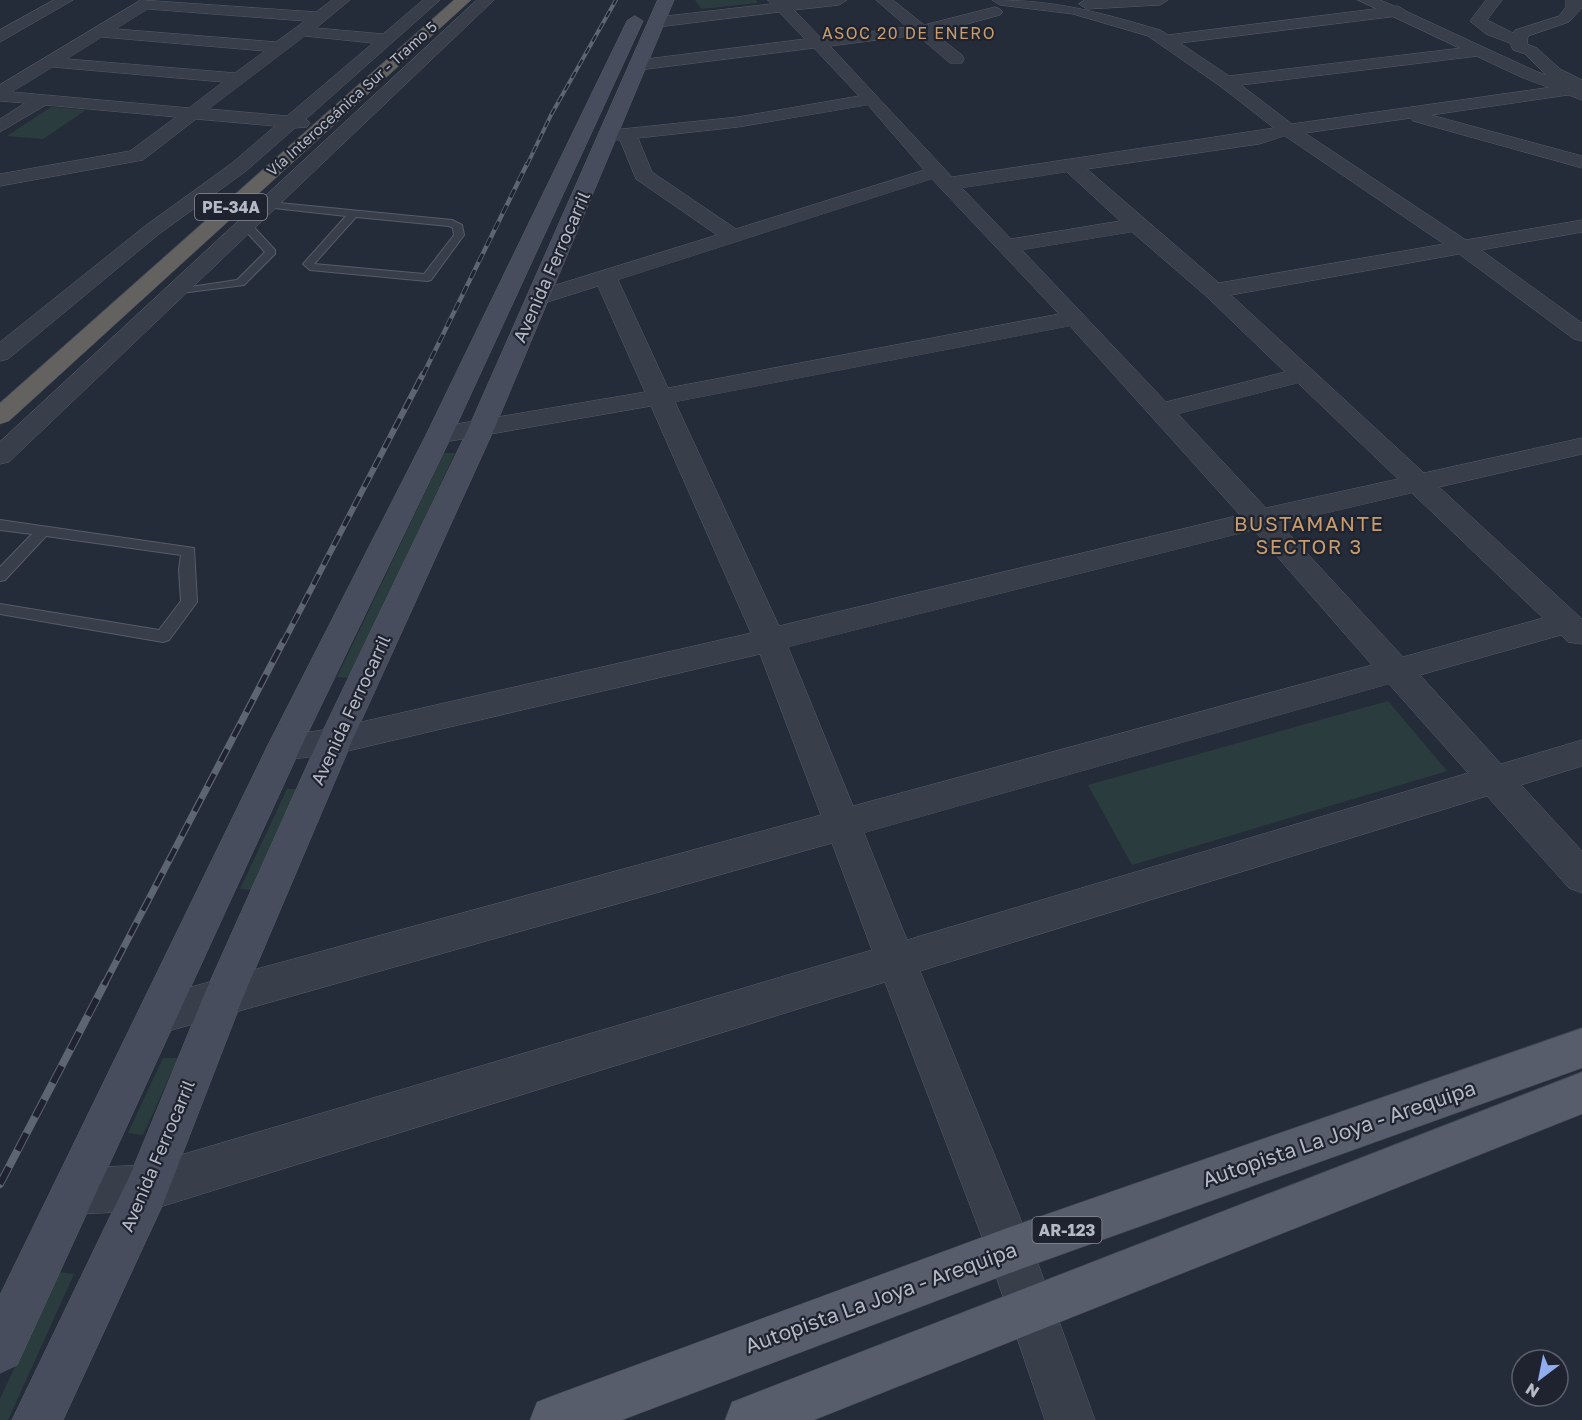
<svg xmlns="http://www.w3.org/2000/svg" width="1582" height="1420" font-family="'Golos Text',sans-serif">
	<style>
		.green { fill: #2b3c3e }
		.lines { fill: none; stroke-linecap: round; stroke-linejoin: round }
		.service-casing { stroke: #575c68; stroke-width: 2 }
		.minor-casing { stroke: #575c68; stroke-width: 1 }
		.tertiary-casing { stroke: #575c68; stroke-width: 1 }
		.secondary-casing { stroke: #575c68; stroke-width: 1 }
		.primary-casing { stroke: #424753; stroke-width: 1 }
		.trunk-casing { stroke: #444955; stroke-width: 1 }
		.service { fill: #383e4a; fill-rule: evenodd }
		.minor { fill: #383e4a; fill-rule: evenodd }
		.tertiary { fill: #383e4a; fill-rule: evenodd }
		.secondary { fill: #474d5c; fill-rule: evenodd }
		.primary { fill: #575d6a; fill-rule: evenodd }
		.trunk { fill: #636260; fill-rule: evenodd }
		.rail-far4-casing { stroke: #5d6472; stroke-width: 4 }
		.rail-far3-casing { stroke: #5d6472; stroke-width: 4.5 }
		.rail-far2-casing { stroke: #5d6472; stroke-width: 6 }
		.rail-far1-casing { stroke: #5d6472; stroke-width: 7 }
		.rail-casing { stroke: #5d6472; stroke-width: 8 }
		.rail-far4 { stroke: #1e232f; stroke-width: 2; stroke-dasharray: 7; stroke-linecap: butt }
		.rail-far3 { stroke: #1e232f; stroke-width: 3; stroke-dasharray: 9; stroke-linecap: butt }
		.rail-far2 { stroke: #1e232f; stroke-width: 4; stroke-dasharray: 11; stroke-linecap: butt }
		.rail-far1 { stroke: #1e232f; stroke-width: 4.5; stroke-dasharray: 14; stroke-linecap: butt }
		.rail { stroke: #1e232f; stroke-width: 6; stroke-dasharray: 19; stroke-linecap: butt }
		.labels { text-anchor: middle; stroke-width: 4.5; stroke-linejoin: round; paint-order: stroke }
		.far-street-label { font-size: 15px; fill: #b4b9c5; stroke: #1e232f }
		.far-neighbourhood-label { font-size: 16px; letter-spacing: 1.5px; fill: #c99d6b; stroke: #1e232f }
		.shield { fill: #1e232f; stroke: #878c98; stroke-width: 1.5 }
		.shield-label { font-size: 16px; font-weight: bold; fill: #b4b9c5 }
		.street-label { font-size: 18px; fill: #b4b9c5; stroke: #1e232f }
		.neighbourhood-label { font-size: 20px; letter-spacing: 1.5px; fill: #c99d6b; stroke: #1e232f }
		.near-street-label { font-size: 21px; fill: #b4b9c5; stroke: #1e232f }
	</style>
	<rect width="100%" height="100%" fill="#252c39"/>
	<!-- green -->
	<path class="green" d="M 695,0 L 756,0 L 758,3 L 701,9 Z
		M 51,107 L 86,110 L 43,139 L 7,136 Z
		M 444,453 L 455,453 L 350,678 L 337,677 Z
		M 1388,701 L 1447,771 L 1132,865 L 1088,785 Z
		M 287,789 L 299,789 L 253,890 L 240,889 Z
		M 163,1058 L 178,1058 L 143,1135 L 128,1133 Z
		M 59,1272 L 74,1274 L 8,1420 L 0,1420 L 0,1399 Z"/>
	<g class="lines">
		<defs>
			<path id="service" d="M 269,202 L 452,220 L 462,225 L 464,235 L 431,280 L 427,281 L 310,270 L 303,264 L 346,216 L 265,207 L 265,203 ZM 356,217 L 449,226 L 453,228 L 454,235 L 424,274 L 314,264 Z
				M 242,223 L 250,223 L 275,250 L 275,254 L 244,285 L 173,294 L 171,292 L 177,289 L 237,280 L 265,252 L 242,227 Z
				M 0,520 L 194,548 L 197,602 L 169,640 L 163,642 L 0,614 L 0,604 L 159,630 L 181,601 L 179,570 L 181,555 L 46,536 L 5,580 L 0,581 L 0,567 L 32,534 L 0,530 Z"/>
			<path id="minor" d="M 54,0 L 73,0 L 0,42 L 0,30 Z
				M 141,0 L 316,12 L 332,0 L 350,0 L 316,28 L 383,34 L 423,0 L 440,0 L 306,119 L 310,123 L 307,127 L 295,128 L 246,171 L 159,234 L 8,359 L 0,361 L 0,342 L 145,226 L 232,163 L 275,126 L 196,119 L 143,160 L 0,186 L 0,174 L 130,151 L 176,117 L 46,105 L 0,132 L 0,119 L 25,103 L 0,101 L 0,85 ZM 148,9 L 305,21 L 276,42 L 116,29 ZM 305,36 L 373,43 L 287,116 L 209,109 ZM 102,37 L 265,51 L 235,73 L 67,59 ZM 53,67 L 223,82 L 189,108 L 12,92 Z
				M 477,0 L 494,0 L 9,462 L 0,464 L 0,442 Z
				M 768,0 L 847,0 L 839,5 L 794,10 L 821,38 L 907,27 L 876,0 L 893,0 L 924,25 L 995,7 L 1000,9 L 1003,12 L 1000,15 L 934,33 L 962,55 L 964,59 L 962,63 L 950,63 L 917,35 L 830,46 L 952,177 L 1274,128 L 1220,86 L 1148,36 L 1073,14 L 1000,5 L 992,0 C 1057,0 1098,12 1160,30 L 1168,35 L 1398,6 L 1406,11 L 1398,16 L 1180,43 L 1229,76 L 1478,46 L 1486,51 L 1478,56 L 1241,85 L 1292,124 L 1566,85 L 1548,77 L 1525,54 L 1513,50 L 1510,43 L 1486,34 L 1470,21 L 1486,0 L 1502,0 L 1487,20 L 1513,33 L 1515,30 L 1559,16 L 1566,7 L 1566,0 L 1582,0 L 1582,8 L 1569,22 L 1528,36 L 1527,44 L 1537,48 L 1560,69 L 1582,80 L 1582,91 L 1577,90 L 1568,95 L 1431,115 L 1582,156 L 1582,168 L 1413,121 L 1411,118 L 1305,133 L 1466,240 L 1582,220 L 1582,232 L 1481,250 L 1582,323 L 1582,341 L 1574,339 L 1459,254 L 1231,295 L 1424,473 L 1582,438 L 1582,454 L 1439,487 L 1582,619 L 1582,644 L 1568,642 L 1561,635 L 1420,675 L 1501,764 L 1582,740 L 1582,766 L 1521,785 L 1582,851 L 1582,893 L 1569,888 L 1487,796 L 920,971 L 1033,1250 L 1095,1420 L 1045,1420 L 987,1250 L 885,982 L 147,1211 L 75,1214 L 59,1207 L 52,1191 L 59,1175 L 75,1168 L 147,1165 L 872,950 L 832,843 L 158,1034 L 144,1029 L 138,1015 L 144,1001 L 158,996 L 821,815 L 760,654 L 335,754 L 284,760 L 272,756 L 267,747 L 272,738 L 335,728 L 751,633 L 651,406 L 439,443 L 430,441 L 426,435 L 430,429 L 439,427 L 645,392 L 598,286 L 538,305 L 530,303 L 527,298 L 530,293 L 717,235 L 636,179 L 620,140 L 603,139 L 601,135 L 603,131 L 738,117 L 859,96 L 814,48 L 639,70 L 631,65 L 639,60 L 805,39 L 779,12 L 658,27 L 650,22 L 658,17 L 771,4 ZM 868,105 L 924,170 L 736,229 L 652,172 L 638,138 L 738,127 ZM 1285,136 L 1444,244 L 1219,283 L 1087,169 L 1259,144 ZM 1067,172 L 1120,221 L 1011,239 L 962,188 ZM 932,179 L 1059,314 L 668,388 L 618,280 ZM 1132,232 L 1206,296 L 1285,372 L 1166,402 L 1022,250 ZM 1070,326 L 1240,515 L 779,626 L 675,402 ZM 1298,383 L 1398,479 L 1266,508 L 1178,414 ZM 1412,493 L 1543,618 L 1403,657 L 1280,524 ZM 1254,530 L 1372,665 L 853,806 L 788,647 ZM 1389,684 L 1468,773 L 907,940 L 864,833 Z
				M 1085,0 L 1168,0 L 1160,5 L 1087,9 L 1079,4 Z"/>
			<path id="tertiary" d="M 1358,0 L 1380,0 L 1399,8 L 1533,70 L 1582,89 L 1582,100 L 1521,77 Z"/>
			<path id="secondary" d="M 658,0 L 674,0 L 495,427 L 352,741 L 244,995 L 163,1204 L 63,1420 L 12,1420 L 131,1173 L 204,995 L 318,741 L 469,427 Z
				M 635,16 L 643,21 L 452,435 L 301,747 L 17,1365 L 0,1373 L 0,1295 L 267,747 L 426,435 L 627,21 Z"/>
			<path id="primary" d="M 1582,1028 L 1582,1068 L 1010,1273 L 622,1420 L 530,1420 L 537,1402 L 555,1395 L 1010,1227 Z
				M 1582,1072 L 1582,1114 L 814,1420 L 725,1420 L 732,1402 L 750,1395 Z"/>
			<path id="trunk" d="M 454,0 L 471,0 L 9,421 L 0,424 L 0,403 Z"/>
		</defs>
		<!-- service casing -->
		<use href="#service" class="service-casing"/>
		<!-- minor casing -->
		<use href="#minor" class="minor-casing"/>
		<!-- tertiary casing -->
		<use href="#tertiary" class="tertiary-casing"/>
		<!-- secondary casing -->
		<use href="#secondary" class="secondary-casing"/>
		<!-- primary casing -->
		<use href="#primary" class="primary-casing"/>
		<!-- trunk casing -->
		<use href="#trunk" class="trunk-casing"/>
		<!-- service -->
		<use href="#service" class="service"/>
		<!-- minor -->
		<use href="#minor" class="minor"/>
		<!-- tertiary -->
		<use href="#tertiary" class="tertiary"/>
		<!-- secondary -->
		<use href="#secondary" class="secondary"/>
		<!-- primary -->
		<use href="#primary" class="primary"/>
		<!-- trunk -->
		<use href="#trunk" class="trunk"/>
		<defs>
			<path id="rail-far4" d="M 527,165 L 551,115 L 616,0"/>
			<path id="rail-far3" d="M 423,375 L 527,164"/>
			<path id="rail-far2" d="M 283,643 L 423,374"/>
			<path id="rail-far1" d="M 104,985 L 283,642"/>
			<path id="rail" d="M 0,1184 L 105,983"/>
		</defs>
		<!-- rail-far4 casing -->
		<use href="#rail-far4" class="rail-far4-casing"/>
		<!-- rail-far3 casing -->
		<use href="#rail-far3" class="rail-far3-casing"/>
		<!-- rail-far2 casing -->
		<use href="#rail-far2" class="rail-far2-casing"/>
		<!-- rail-far1 casing -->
		<use href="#rail-far1" class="rail-far1-casing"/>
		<!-- rail casing -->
		<use href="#rail" class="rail-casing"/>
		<!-- rail-far4 -->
		<use href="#rail-far4" class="rail-far4"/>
		<!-- rail-far3 -->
		<use href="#rail-far3" class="rail-far3"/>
		<!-- rail-far2 -->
		<use href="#rail-far2" class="rail-far2"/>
		<!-- rail-far1 -->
		<use href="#rail-far1" class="rail-far1"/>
		<!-- rail -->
		<use href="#rail" class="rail"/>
	</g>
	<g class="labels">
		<!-- far-street labels -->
		<g class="far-street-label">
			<text transform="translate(352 99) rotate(-42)" y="5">Vía Interoceánica Sur - Tramo 5</text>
		</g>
		<!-- far-neighbourhood labels -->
		<g class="far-neighbourhood-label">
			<text x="909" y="39">ASOC 20 DE ENERO</text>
		</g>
		<!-- shield labels -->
		<g class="shield">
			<rect x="195" y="194" width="72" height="26" rx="4.5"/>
			<rect x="1032.5" y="1217" width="69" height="26" rx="4.5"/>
		</g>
		<g class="shield-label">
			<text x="231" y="213">PE-34A</text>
			<text x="1067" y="1236">AR-123</text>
		</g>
		<!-- street labels -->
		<g class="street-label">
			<text transform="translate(552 267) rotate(-66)" y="6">Avenida Ferrocarril</text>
			<text transform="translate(351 710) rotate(-65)" y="6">Avenida Ferrocarril</text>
			<text transform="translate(158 1156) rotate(-67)" y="6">Avenida Ferrocarril</text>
		</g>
		<!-- neighbourhood labels -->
		<g class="neighbourhood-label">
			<text x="1309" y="531">BUSTAMANTE<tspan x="1309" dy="23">SECTOR 3</tspan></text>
		</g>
		<!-- near-street labels -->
		<g class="near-street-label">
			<text transform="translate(1339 1134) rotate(-19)" y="7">Autopista La Joya - Arequipa</text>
			<text transform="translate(881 1298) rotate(-20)" y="7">Autopista La Joya - Arequipa</text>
		</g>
	</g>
	<!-- north arrow -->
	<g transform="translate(1540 1378) rotate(212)"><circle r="28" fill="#1e232f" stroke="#5a5f6b" stroke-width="1.5"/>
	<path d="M0-4.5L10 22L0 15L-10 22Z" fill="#91aced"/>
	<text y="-9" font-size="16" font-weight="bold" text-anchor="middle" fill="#b4b9c5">N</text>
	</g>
</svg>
